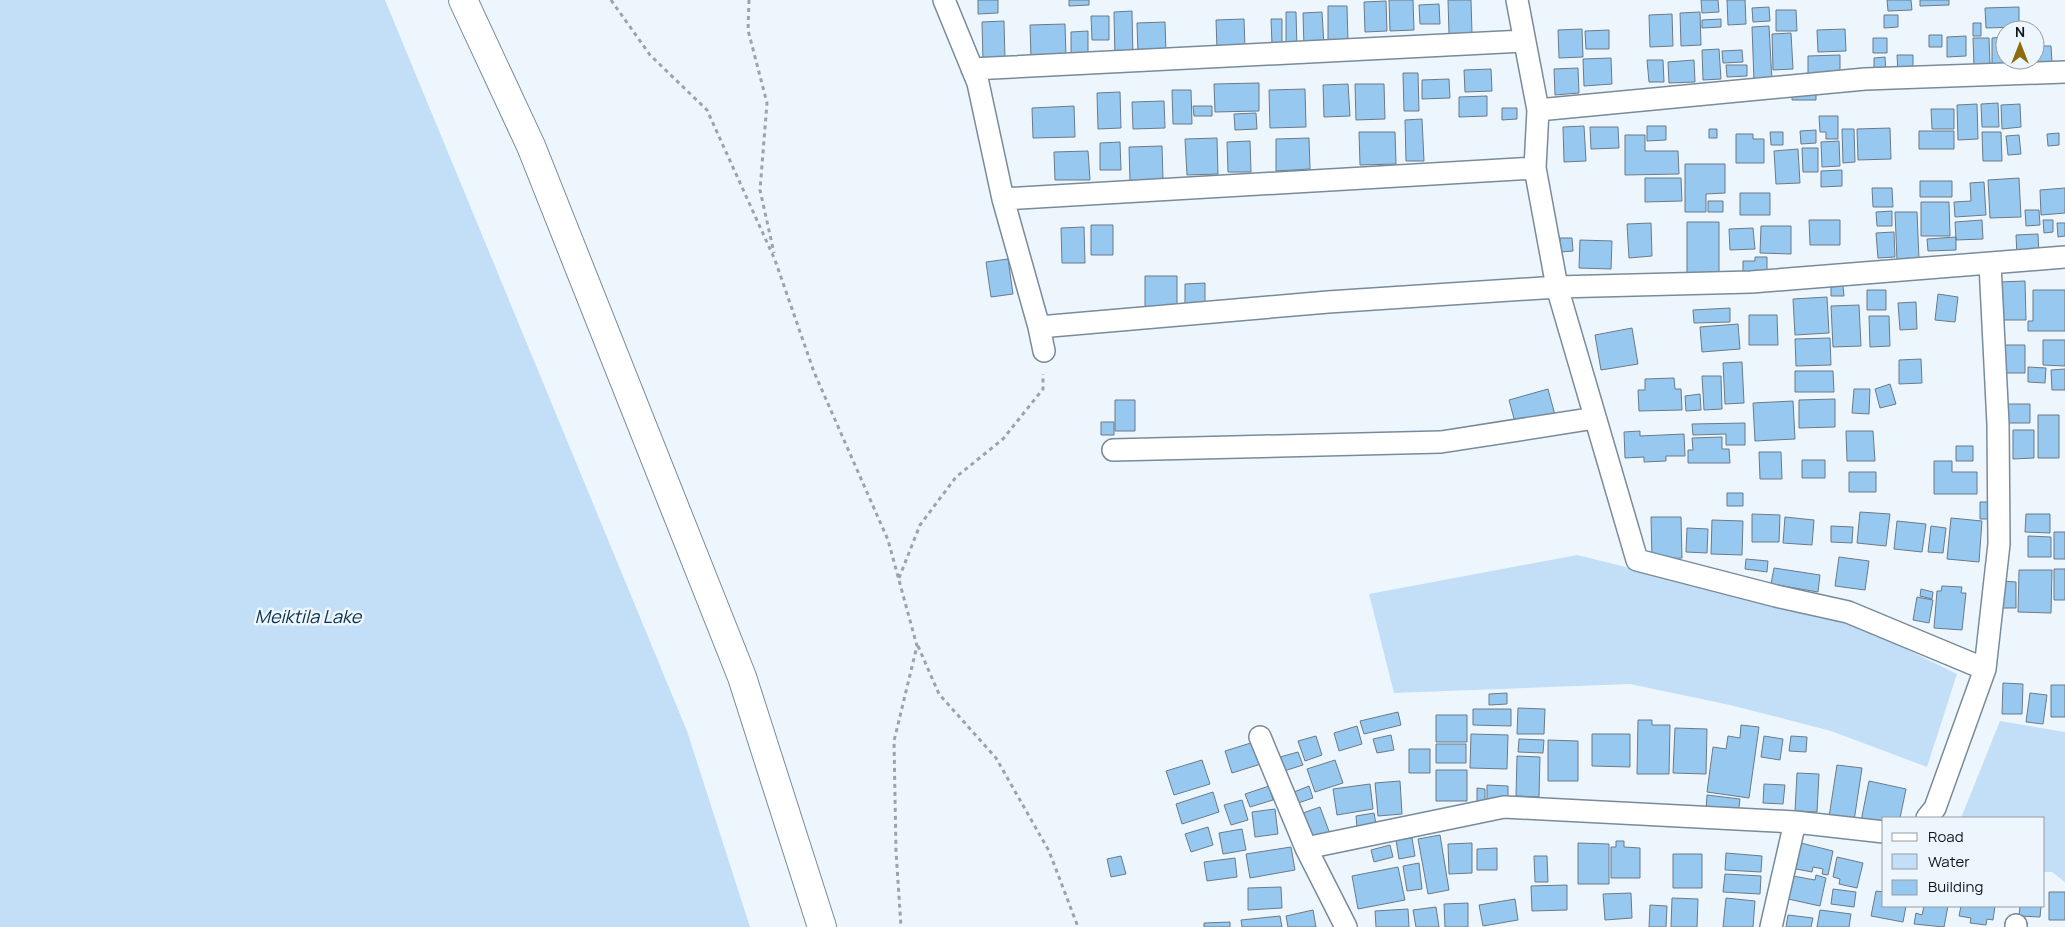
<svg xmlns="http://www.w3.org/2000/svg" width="2065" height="927" font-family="Manrope,sans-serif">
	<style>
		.water { fill: #c2dff7 }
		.building { fill: #97c8ef; stroke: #697b8a }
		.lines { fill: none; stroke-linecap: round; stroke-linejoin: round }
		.minor-casing { stroke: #788b9a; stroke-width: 24 }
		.primary-casing { stroke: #788b9a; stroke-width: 30 }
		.path { stroke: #9ca3aa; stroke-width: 3; stroke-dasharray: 4 4; stroke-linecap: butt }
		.minor { stroke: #fff; stroke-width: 21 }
		.primary { stroke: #fff; stroke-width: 28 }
		.labels { text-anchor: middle; stroke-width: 5; stroke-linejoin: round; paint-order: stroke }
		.water-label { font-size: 18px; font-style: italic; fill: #09304a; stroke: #eef6fd }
	</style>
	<rect width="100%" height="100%" fill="#eef6fd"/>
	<!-- water -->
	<path class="water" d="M 0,0 L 385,0 L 687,731 L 750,927 L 0,927 Z
		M 1577,555 L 1853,623 L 1957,674 L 1927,767 L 1831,731 L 1730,705 L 1630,684 L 1394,693 L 1369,594 Z
		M 2000,721 L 2065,732 L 2065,882 L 2052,872 L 2044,872 L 2044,818 L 1961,818 Z"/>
	<!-- building -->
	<path class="building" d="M 978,0 L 998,0 L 998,13 L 978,14 Z
		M 1069,0 L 1089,0 L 1089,5 L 1069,6 Z
		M 1389,0 L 1413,0 L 1414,30 L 1390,31 Z
		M 1448,0 L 1471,0 L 1472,33 L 1449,34 Z
		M 1701,0 L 1718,0 L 1719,12 L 1702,13 Z
		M 1727,0 L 1745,0 L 1746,24 L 1728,25 Z
		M 1887,0 L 1911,0 L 1912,10 L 1888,11 Z
		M 1920,0 L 1949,0 L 1949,5 L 1920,6 Z
		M 1386,1 L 1387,31 L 1365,32 L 1364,2 Z
		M 1439,4 L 1440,24 L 1420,24 L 1419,5 Z
		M 1328,6 L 1347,6 L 1348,41 L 1328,41 Z
		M 1769,7 L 1770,21 L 1753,22 L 1752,8 Z
		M 2019,7 L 2019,27 L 1986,28 L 1985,8 Z
		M 1776,10 L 1796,10 L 1797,31 L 1776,31 Z
		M 1132,11 L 1133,58 L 1115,59 L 1114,12 Z
		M 1286,12 L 1296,12 L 1297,49 L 1286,49 Z
		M 1322,12 L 1324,46 L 1304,47 L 1303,13 Z
		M 1700,12 L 1701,45 L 1681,46 L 1680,13 Z
		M 1672,14 L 1673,46 L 1650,47 L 1649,15 Z
		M 1884,15 L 1898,15 L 1898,27 L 1884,28 Z
		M 1091,16 L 1109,16 L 1109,40 L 1092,40 Z
		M 1244,19 L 1245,48 L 1217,49 L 1216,20 Z
		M 1271,19 L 1282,19 L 1282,44 L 1272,44 Z
		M 1721,19 L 1721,27 L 1702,28 L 1702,20 Z
		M 1004,21 L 1005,60 L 983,61 L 982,22 Z
		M 1165,22 L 1166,52 L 1138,53 L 1137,23 Z
		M 1973,23 L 1981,23 L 1981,36 L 1973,36 Z
		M 1065,24 L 1066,57 L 1031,58 L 1030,25 Z
		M 1769,26 L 1772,81 L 1754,81 L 1752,27 Z
		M 1582,29 L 1583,57 L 1559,58 L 1558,30 Z
		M 1845,29 L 1846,51 L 1818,52 L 1817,30 Z
		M 1609,30 L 1609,49 L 1586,49 L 1585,31 Z
		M 1088,31 L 1088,54 L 1071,54 L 1071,32 Z
		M 1791,33 L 1793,69 L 1773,70 L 1772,34 Z
		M 1929,35 L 1942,35 L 1942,47 L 1929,47 Z
		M 1966,36 L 1966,56 L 1947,57 L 1947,37 Z
		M 2005,37 L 2005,60 L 2016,60 L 2016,67 L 1992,68 L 1992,38 Z
		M 1873,38 L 1887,38 L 1887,53 L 1873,53 Z
		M 1973,38 L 1989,38 L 1990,65 L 1974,66 Z
		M 2035,46 L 2051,46 L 2052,63 L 2031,64 L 2031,60 L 2035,60 Z
		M 1719,49 L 1721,79 L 1703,80 L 1702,50 Z
		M 1742,50 L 1743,62 L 1723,63 L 1722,51 Z
		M 1840,55 L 1840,73 L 1808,75 L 1808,56 Z
		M 1897,55 L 1913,55 L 1913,72 L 1898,72 Z
		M 1885,57 L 1886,73 L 1874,73 L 1874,58 Z
		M 1611,58 L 1612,84 L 1584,86 L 1583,59 Z
		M 1647,60 L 1663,60 L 1664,82 L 1649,82 Z
		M 1694,60 L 1695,82 L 1669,83 L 1668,62 Z
		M 1726,65 L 1747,65 L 1747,76 L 1727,77 Z
		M 1578,68 L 1579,93 L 1555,95 L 1554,69 Z
		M 1491,69 L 1492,91 L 1465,92 L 1464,70 Z
		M 1403,73 L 1418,73 L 1419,111 L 1404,111 Z
		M 1449,79 L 1450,98 L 1422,99 L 1422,80 Z
		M 1259,83 L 1259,111 L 1215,112 L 1214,84 Z
		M 1348,84 L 1350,116 L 1324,117 L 1323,85 Z
		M 1355,84 L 1384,84 L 1385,119 L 1356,120 Z
		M 1305,89 L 1306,127 L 1270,128 L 1269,90 Z
		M 1816,89 L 1816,100 L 1792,100 L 1792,90 Z
		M 1172,90 L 1191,90 L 1192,124 L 1173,124 Z
		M 1120,92 L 1121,128 L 1098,129 L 1097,93 Z
		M 1487,96 L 1487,116 L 1459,117 L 1459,97 Z
		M 1164,101 L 1165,128 L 1133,129 L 1132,102 Z
		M 1998,103 L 1999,127 L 1982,127 L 1981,104 Z
		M 1977,104 L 1978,139 L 1958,140 L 1957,105 Z
		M 2020,104 L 2021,127 L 2002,129 L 2001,105 Z
		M 1074,106 L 1075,137 L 1033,138 L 1032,108 Z
		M 1193,106 L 1212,106 L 1212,116 L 1194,116 Z
		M 1502,108 L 1517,108 L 1517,119 L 1502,120 Z
		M 1931,109 L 1954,109 L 1954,129 L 1932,129 Z
		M 1256,113 L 1257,129 L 1235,130 L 1234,114 Z
		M 1819,116 L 1838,116 L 1838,139 L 1826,139 L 1826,132 L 1820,132 Z
		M 1422,119 L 1424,161 L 1406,161 L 1405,120 Z
		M 1584,126 L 1586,161 L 1564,162 L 1563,127 Z
		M 1647,126 L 1666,126 L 1666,140 L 1647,141 Z
		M 1590,127 L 1618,127 L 1619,148 L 1591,149 Z
		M 1890,128 L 1891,159 L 1858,160 L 1857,129 Z
		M 1709,129 L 1717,129 L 1717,138 L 1709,138 Z
		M 1842,129 L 1854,129 L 1855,162 L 1843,163 Z
		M 1816,130 L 1816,143 L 1801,144 L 1800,131 Z
		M 1919,131 L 1954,131 L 1954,149 L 1919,149 Z
		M 1359,132 L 1395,132 L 1396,164 L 1360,165 Z
		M 1770,132 L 1783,132 L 1783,145 L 1771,145 Z
		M 1982,132 L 2001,132 L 2002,161 L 1983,161 Z
		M 2059,133 L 2059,145 L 2048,146 L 2047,134 Z
		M 1736,134 L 1753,134 L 1753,139 L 1764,139 L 1764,163 L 1736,163 Z
		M 1625,135 L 1645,135 L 1645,151 L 1678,151 L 1679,174 L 1625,175 Z
		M 2019,135 L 2021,154 L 2008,155 L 2006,136 Z
		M 1217,138 L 1218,174 L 1187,175 L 1185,139 Z
		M 1309,138 L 1310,169 L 1276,171 L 1276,139 Z
		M 1250,141 L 1251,172 L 1228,172 L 1227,142 Z
		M 1839,141 L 1840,166 L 1822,167 L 1821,142 Z
		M 1120,142 L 1121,170 L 1100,170 L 1100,143 Z
		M 1162,146 L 1163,180 L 1130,181 L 1129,147 Z
		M 1802,148 L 1818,148 L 1818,172 L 1803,172 Z
		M 1798,149 L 1800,183 L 1776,184 L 1774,151 Z
		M 1088,151 L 1090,180 L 1055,180 L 1054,152 Z
		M 1685,164 L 1725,164 L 1725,193 L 1706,194 L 1706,212 L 1685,212 Z
		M 1842,170 L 1842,186 L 1821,187 L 1821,171 Z
		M 1645,178 L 1681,178 L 1682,201 L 1645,202 Z
		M 2019,178 L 2021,217 L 1990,218 L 1988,180 Z
		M 1920,181 L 1952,181 L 1952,197 L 1920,197 Z
		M 1984,182 L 1986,215 L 1955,217 L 1954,202 L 1971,201 L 1970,183 Z
		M 1872,188 L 1892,188 L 1893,207 L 1873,207 Z
		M 2065,188 L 2065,213 L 2041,215 L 2040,190 Z
		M 1740,193 L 1770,193 L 1770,215 L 1740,215 Z
		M 1708,201 L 1723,201 L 1723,212 L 1708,212 Z
		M 1921,202 L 1949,202 L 1950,236 L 1921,236 Z
		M 2025,210 L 2039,210 L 2040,225 L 2026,226 Z
		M 1892,211 L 1892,226 L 1877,226 L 1876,212 Z
		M 1895,212 L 1917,212 L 1919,259 L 1897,260 Z
		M 1809,220 L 1840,220 L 1840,245 L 1810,245 Z
		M 1982,220 L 1983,239 L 1956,240 L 1955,222 Z
		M 2043,220 L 2053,220 L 2053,232 L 2044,233 Z
		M 1687,222 L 1719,222 L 1719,277 L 1687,277 Z
		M 1651,223 L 1652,256 L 1629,258 L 1627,224 Z
		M 2057,223 L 2065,223 L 2065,236 L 2058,237 Z
		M 1091,225 L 1113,225 L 1113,255 L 1091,255 Z
		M 1761,226 L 1791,226 L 1791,254 L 1760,253 Z
		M 1084,227 L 1085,263 L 1062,263 L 1061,228 Z
		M 1753,228 L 1755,249 L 1730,250 L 1729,229 Z
		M 1894,232 L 1895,257 L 1878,258 L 1876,233 Z
		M 2038,234 L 2039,255 L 2017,256 L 2016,235 Z
		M 1956,237 L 1956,250 L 1928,251 L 1927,239 Z
		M 1560,238 L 1572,238 L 1573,251 L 1561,252 Z
		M 1580,240 L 1612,241 L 1611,269 L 1579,268 Z
		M 1755,257 L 1767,257 L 1767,274 L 1743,274 L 1743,261 L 1755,261 Z
		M 1008,259 L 1013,294 L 991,297 L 986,262 Z
		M 1145,276 L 1177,276 L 1177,309 L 1145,310 Z
		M 2025,281 L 2026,320 L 2001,320 L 2000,282 Z
		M 1205,283 L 1205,306 L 1185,306 L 1185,284 Z
		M 1843,286 L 1844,296 L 1831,296 L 1831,287 Z
		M 1867,290 L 1886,290 L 1886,310 L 1867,310 Z
		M 2033,290 L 2065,290 L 2065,331 L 2028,331 L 2028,321 L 2033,321 Z
		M 1938,294 L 1958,297 L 1955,322 L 1935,320 Z
		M 1827,297 L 1829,333 L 1795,335 L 1793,299 Z
		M 1916,302 L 1917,329 L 1900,330 L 1898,303 Z
		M 1859,305 L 1861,346 L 1833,347 L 1831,306 Z
		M 1730,308 L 1730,322 L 1694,323 L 1693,310 Z
		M 1749,315 L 1777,315 L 1778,345 L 1749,345 Z
		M 1869,316 L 1889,316 L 1890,346 L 1870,347 Z
		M 1738,324 L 1740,349 L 1702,352 L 1700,327 Z
		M 1632,328 L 1638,364 L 1601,370 L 1595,335 Z
		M 1830,338 L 1831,365 L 1796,366 L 1795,339 Z
		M 2043,340 L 2065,340 L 2065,366 L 2043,365 Z
		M 2004,345 L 2025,345 L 2025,373 L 2004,373 Z
		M 1921,359 L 1922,383 L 1899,384 L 1899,360 Z
		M 1742,362 L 1744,403 L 1725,404 L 1723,363 Z
		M 2028,367 L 2046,368 L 2045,383 L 2028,382 Z
		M 2065,369 L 2065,390 L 2052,390 L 2051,370 Z
		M 1795,371 L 1833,371 L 1834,392 L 1795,392 Z
		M 1702,376 L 1721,376 L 1722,409 L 1704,410 Z
		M 1674,378 L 1675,389 L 1681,389 L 1682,410 L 1639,411 L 1638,390 L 1645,390 L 1645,379 Z
		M 1890,384 L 1896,404 L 1880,408 L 1875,389 Z
		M 1548,389 L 1555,415 L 1516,426 L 1509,400 Z
		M 1854,389 L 1870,389 L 1869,414 L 1852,413 Z
		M 1700,394 L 1701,410 L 1686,411 L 1685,396 Z
		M 1835,399 L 1835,427 L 1799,428 L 1799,400 Z
		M 1115,400 L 1135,400 L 1135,431 L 1115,431 Z
		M 1793,401 L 1795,439 L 1755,441 L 1753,403 Z
		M 2008,404 L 2030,404 L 2030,423 L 2008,423 Z
		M 2038,415 L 2059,415 L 2059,458 L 2038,458 Z
		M 1101,422 L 1114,422 L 1114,435 L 1101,435 Z
		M 1745,423 L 1745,445 L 1726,445 L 1726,434 L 1693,435 L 1692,424 Z
		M 2013,430 L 2034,430 L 2034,458 L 2013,459 Z
		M 1640,431 L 1640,436 L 1684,434 L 1685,456 L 1666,456 L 1666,461 L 1644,462 L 1644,457 L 1625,458 L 1624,432 Z
		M 1846,431 L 1873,431 L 1875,461 L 1847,461 Z
		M 1722,437 L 1722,449 L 1729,449 L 1730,463 L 1688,463 L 1688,450 L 1693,450 L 1692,438 Z
		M 1956,446 L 1973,446 L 1973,461 L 1956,461 Z
		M 1759,452 L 1781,452 L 1782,479 L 1760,479 Z
		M 1802,460 L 1825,460 L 1825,478 L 1802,478 Z
		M 1934,461 L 1952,461 L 1952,472 L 1977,472 L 1977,494 L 1934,494 Z
		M 1849,472 L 1876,472 L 1876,492 L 1849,492 Z
		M 1727,493 L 1743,493 L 1743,506 L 1727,506 Z
		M 1980,502 L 1995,502 L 1995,519 L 1980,519 Z
		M 1860,512 L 1890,514 L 1886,546 L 1857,543 Z
		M 1752,514 L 1780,515 L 1779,542 L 1752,542 Z
		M 2026,514 L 2050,514 L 2050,533 L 2025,532 Z
		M 1651,517 L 1681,517 L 1682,558 L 1652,559 Z
		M 1785,517 L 1814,520 L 1812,545 L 1783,543 Z
		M 1951,518 L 1982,521 L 1979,562 L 1947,559 Z
		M 1712,520 L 1743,521 L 1742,555 L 1711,554 Z
		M 1897,521 L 1926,524 L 1922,552 L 1894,549 Z
		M 1831,526 L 1853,527 L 1852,543 L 1831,542 Z
		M 1931,526 L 1946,528 L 1943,553 L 1928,552 Z
		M 1687,528 L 1708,529 L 1707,553 L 1686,552 Z
		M 2054,532 L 2065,532 L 2065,559 L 2054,559 Z
		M 2028,536 L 2051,537 L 2051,557 L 2028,557 Z
		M 1839,557 L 1869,561 L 1865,590 L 1835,586 Z
		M 1746,559 L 1768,561 L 1767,572 L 1745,569 Z
		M 1774,568 L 1820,575 L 1818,592 L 1771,584 Z
		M 2054,569 L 2065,569 L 2065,600 L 2054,600 Z
		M 2019,570 L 2052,570 L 2051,613 L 2018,612 Z
		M 2002,581 L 2016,582 L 2016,608 L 2002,608 Z
		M 1942,586 L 1962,587 L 1961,593 L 1966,593 L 1962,630 L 1934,628 L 1937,591 L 1941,591 Z
		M 1921,589 L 1933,592 L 1932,599 L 1920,596 Z
		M 1917,597 L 1933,600 L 1929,623 L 1913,620 Z
		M 2003,683 L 2023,684 L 2022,714 L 2002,714 Z
		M 2051,685 L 2065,685 L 2065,717 L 2051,717 Z
		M 1507,693 L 1507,704 L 1489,705 L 1489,694 Z
		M 2030,693 L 2047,695 L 2043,724 L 2026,722 Z
		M 1518,708 L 1545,709 L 1544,734 L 1517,734 Z
		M 1473,709 L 1511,709 L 1511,726 L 1473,725 Z
		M 1398,712 L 1401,725 L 1364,734 L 1360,721 Z
		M 1436,715 L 1467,715 L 1467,742 L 1436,742 Z
		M 1638,720 L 1652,720 L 1652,725 L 1670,725 L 1669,774 L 1637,774 Z
		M 1741,725 L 1759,727 L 1749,798 L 1707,792 L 1713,747 L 1726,749 L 1728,736 L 1740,738 Z
		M 1357,726 L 1362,744 L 1339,751 L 1334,733 Z
		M 1675,728 L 1707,729 L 1706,774 L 1673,773 Z
		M 1471,734 L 1508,735 L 1507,769 L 1470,768 Z
		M 1592,734 L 1630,734 L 1630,767 L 1592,766 Z
		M 1391,735 L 1394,750 L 1377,753 L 1373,739 Z
		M 1316,736 L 1322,755 L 1305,761 L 1298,741 Z
		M 1764,736 L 1783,739 L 1780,760 L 1761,757 Z
		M 1791,736 L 1807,737 L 1806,752 L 1789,751 Z
		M 1519,739 L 1544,740 L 1543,753 L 1518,752 Z
		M 1548,740 L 1578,741 L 1578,781 L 1548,781 Z
		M 1254,742 L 1261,764 L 1232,773 L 1225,751 Z
		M 1436,744 L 1466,744 L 1466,763 L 1436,763 Z
		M 1409,749 L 1430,749 L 1430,773 L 1409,773 Z
		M 1298,752 L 1303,765 L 1284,771 L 1280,757 Z
		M 1517,756 L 1540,757 L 1539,797 L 1516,796 Z
		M 1202,760 L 1210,784 L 1174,795 L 1166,771 Z
		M 1335,760 L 1343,783 L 1315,792 L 1307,769 Z
		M 1837,765 L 1862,768 L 1854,821 L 1829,817 Z
		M 1436,770 L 1467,770 L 1467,801 L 1436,801 Z
		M 1797,773 L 1819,774 L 1817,812 L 1795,811 Z
		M 1400,781 L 1402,814 L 1378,816 L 1375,783 Z
		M 1869,781 L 1906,789 L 1900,818 L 1884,818 L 1884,826 L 1861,821 Z
		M 1370,784 L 1373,809 L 1337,815 L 1333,789 Z
		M 1764,784 L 1785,785 L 1783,804 L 1763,803 Z
		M 1487,785 L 1508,786 L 1508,804 L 1487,803 Z
		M 1269,786 L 1273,800 L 1250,807 L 1245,794 Z
		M 1309,786 L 1313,798 L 1298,803 L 1294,792 Z
		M 1477,788 L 1485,789 L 1485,803 L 1477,803 Z
		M 1213,792 L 1219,812 L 1182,824 L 1176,804 Z
		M 1707,795 L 1740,799 L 1738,815 L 1706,811 Z
		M 1242,800 L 1248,820 L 1231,825 L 1224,805 Z
		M 1320,807 L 1330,834 L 1312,840 L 1303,813 Z
		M 1275,809 L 1278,834 L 1255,837 L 1252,812 Z
		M 1374,813 L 1376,824 L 1357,827 L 1356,816 Z
		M 1208,827 L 1213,845 L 1191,852 L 1185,834 Z
		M 1242,829 L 1246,850 L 1223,854 L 1219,833 Z
		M 1440,835 L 1449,890 L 1428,894 L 1418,839 Z
		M 1412,838 L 1415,856 L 1399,859 L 1396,840 Z
		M 1616,841 L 1624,841 L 1624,847 L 1640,848 L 1640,878 L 1611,878 L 1611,847 L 1616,847 Z
		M 1472,843 L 1472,873 L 1449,874 L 1448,844 Z
		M 1578,843 L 1609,844 L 1609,884 L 1578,884 Z
		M 1801,843 L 1833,851 L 1828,875 L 1822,874 L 1823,869 L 1813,867 L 1812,872 L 1796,869 Z
		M 1390,845 L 1393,857 L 1374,862 L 1371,850 Z
		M 1291,847 L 1295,870 L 1250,878 L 1246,854 Z
		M 1497,848 L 1497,870 L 1477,870 L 1477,849 Z
		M 1726,853 L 1762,856 L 1761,872 L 1725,870 Z
		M 1673,854 L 1702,854 L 1702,888 L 1673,888 Z
		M 1121,856 L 1126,874 L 1111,877 L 1107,859 Z
		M 1534,856 L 1547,856 L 1548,882 L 1535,882 Z
		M 1837,857 L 1863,863 L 1857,888 L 1839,884 L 1840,879 L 1833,877 Z
		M 1235,858 L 1237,877 L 1207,881 L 1204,862 Z
		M 1419,863 L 1422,889 L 1407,891 L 1403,866 Z
		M 1398,867 L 1405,900 L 1358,909 L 1352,876 Z
		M 1725,874 L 1761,876 L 1760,894 L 1723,892 Z
		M 1816,875 L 1826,878 L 1820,906 L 1788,899 L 1793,876 L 1815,880 Z
		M 1567,885 L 1567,910 L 1532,911 L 1531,886 Z
		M 1281,887 L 1282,908 L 1248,910 L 1248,888 Z
		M 1833,889 L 1856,892 L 1854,907 L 1831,904 Z
		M 1876,891 L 1884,892 L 1884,906 L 1906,906 L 1903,922 L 1871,916 Z
		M 2049,892 L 2065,892 L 2065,920 L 2049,920 Z
		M 1631,893 L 1632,918 L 1605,920 L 1603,894 Z
		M 1672,898 L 1698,899 L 1697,927 L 1671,927 Z
		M 1726,898 L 1755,901 L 1753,927 L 1723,927 Z
		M 1515,899 L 1518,920 L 1483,926 L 1479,905 Z
		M 1468,903 L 1468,927 L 1445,927 L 1444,904 Z
		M 1650,905 L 1667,906 L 1666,927 L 1649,927 Z
		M 1924,906 L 1948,906 L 1944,927 L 1914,924 L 1916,913 L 1922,915 Z
		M 1961,906 L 1995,906 L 1993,920 L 1987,919 L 1986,925 L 1970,923 L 1971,918 L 1959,916 Z
		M 2020,906 L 2041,906 L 2040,917 L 2019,916 Z
		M 1436,907 L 1439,927 L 1416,927 L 1413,910 Z
		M 1408,909 L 1409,927 L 1376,927 L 1375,911 Z
		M 1313,910 L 1316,927 L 1288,927 L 1286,916 Z
		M 1820,910 L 1851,914 L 1849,927 L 1817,927 Z
		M 1788,915 L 1813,918 L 1811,927 L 1786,927 Z
		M 1280,916 L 1282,927 L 1242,927 L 1241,920 Z
		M 1230,922 L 1230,927 L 1204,927 L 1204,923 Z"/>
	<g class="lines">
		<defs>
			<path id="minor" d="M 944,0 L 978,83 L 1003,199 L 1039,327 L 1044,351
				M 1517,0 L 1538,110 L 1535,168 L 1557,287 L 1637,560 L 1776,596 L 1848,612 L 1985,669 L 1935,808 L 1927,818
				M 972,69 L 1524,41
				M 1538,110 L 1865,79 L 2065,72
				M 1003,199 L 1535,168
				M 1039,327 L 1328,302 L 1557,287 L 1751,282 L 2065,257
				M 1113,450 L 1441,442 L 1595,418
				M 1985,669 L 1999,544 L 1998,424 L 1990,264
				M 1260,737 L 1306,848 L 1346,927
				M 1306,848 L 1504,807 L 1795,822 L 1884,832
				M 2016,925 L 2016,927
				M 1771,927 L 1795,822"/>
			<path id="primary" d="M 463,0 L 531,146 L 742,677 L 822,927"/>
		</defs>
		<!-- minor casing -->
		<use href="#minor" class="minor-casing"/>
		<!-- primary casing -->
		<use href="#primary" class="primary-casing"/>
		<!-- path -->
		<path class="path" d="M 611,0 L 650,55 L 707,110 L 775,260 L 814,372 L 888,540 L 917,646 L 894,741 L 896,851 L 901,927
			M 749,0 L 748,30 L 767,103 L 760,190 L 774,253
			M 899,578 L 920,525 L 956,477 L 1003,439 L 1043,389 L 1043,374
			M 918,646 L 939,694 L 996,758 L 1049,851 L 1078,927"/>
		<!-- minor -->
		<use href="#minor" class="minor"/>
		<!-- primary -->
		<use href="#primary" class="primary"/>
	</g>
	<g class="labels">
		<!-- water labels -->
		<g class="water-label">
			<text x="308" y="623">Meiktila Lake</text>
		</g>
	</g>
	<!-- legend -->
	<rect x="1882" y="817" width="162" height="90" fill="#eef6fd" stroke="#959da3"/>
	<rect x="1892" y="833" width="25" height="8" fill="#ffffff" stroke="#959da3"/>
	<text x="1928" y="842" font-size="15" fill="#10171d">Road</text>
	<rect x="1892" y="854" width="25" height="15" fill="#c2dff7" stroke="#959da3"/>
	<text x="1928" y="867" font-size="15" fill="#10171d">Water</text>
	<rect x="1892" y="880" width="25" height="15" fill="#97c8ef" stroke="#959da3"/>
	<text x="1928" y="892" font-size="15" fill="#10171d">Building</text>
	<!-- north arrow -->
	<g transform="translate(2020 45)"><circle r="24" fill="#eef6fd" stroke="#959da3"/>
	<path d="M0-4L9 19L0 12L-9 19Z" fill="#8b6d0e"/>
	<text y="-8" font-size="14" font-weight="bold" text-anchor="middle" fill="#10171d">N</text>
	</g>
</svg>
